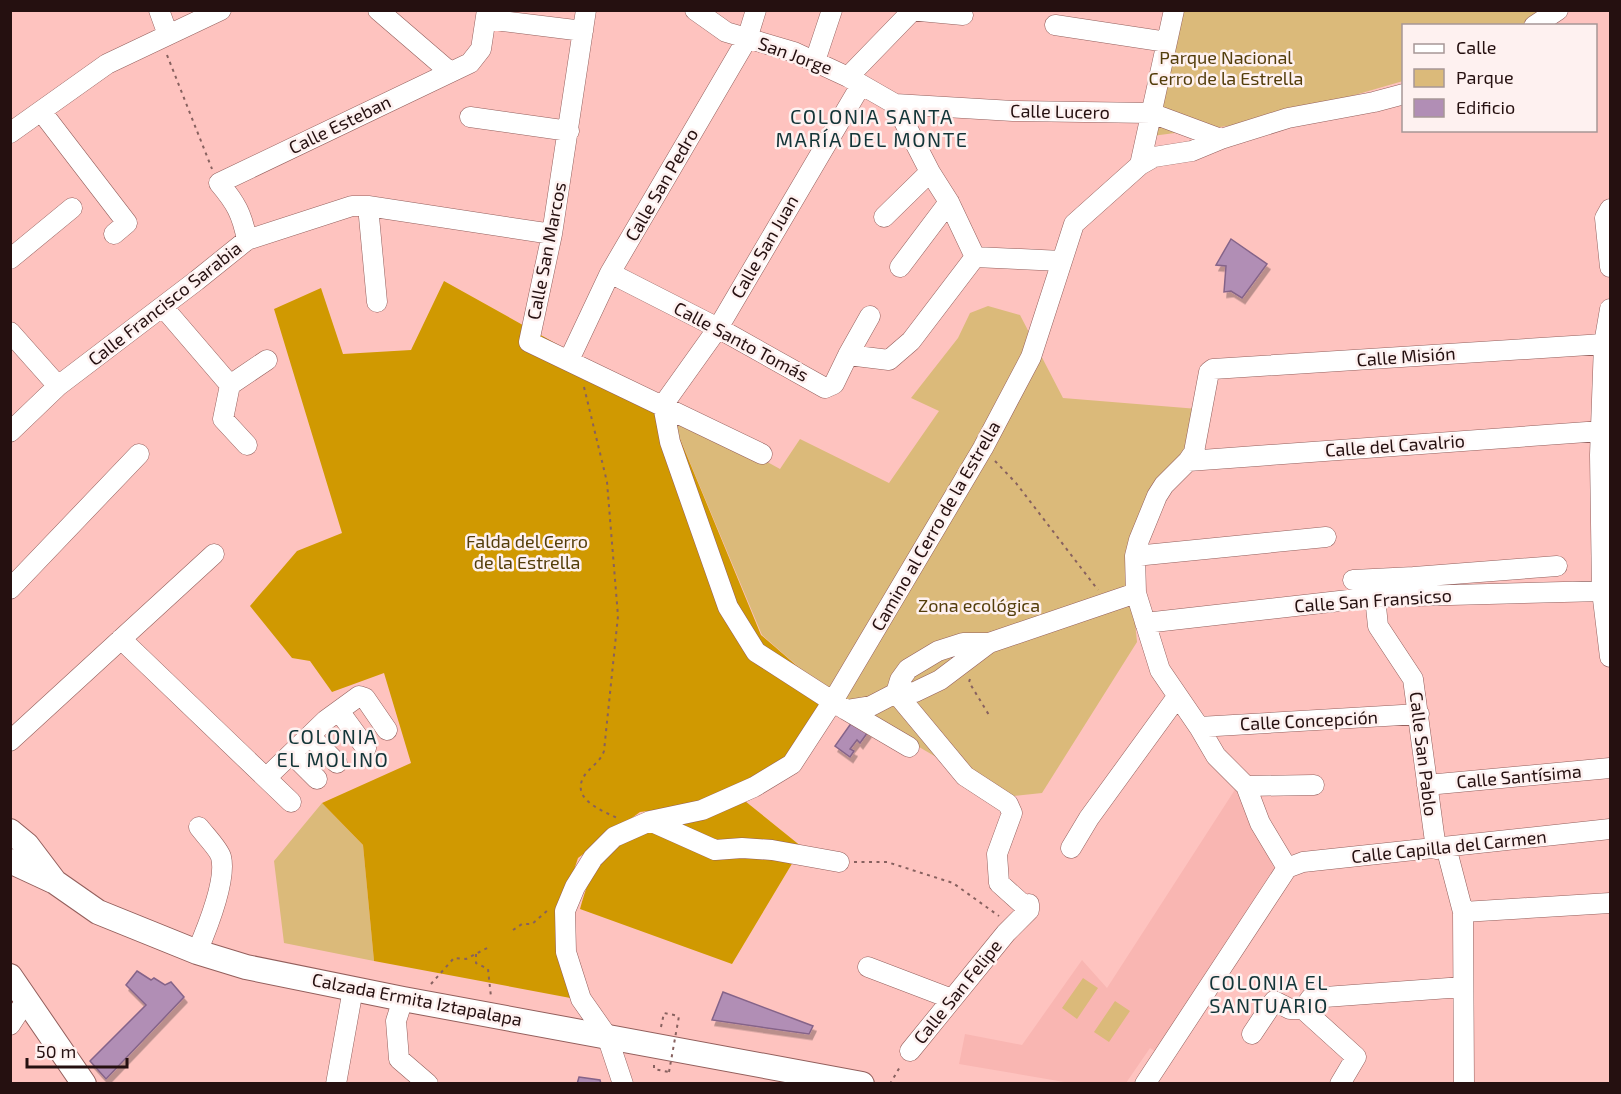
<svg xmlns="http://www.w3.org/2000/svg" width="1621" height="1094" font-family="'Exo 2',sans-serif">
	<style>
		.built { fill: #f9b6b2 }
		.green { fill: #dbba7a }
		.forest { fill: #d09901 }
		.building { fill: #b18eb5; stroke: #856489; stroke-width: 1.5; filter: url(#shadow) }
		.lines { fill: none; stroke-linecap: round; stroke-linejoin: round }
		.minor-casing { stroke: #935f5c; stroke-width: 21 }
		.major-casing { stroke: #935f5c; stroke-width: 26 }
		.path { stroke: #87615f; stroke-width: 2; stroke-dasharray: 3 4.5; stroke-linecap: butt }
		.minor { stroke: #fff; stroke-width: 20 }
		.major { stroke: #fff; stroke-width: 24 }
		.path-bridge { stroke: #87615f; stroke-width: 2; stroke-dasharray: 3 4.5; stroke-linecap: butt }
		.labels { text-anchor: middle; stroke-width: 5; stroke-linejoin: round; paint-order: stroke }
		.street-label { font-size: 18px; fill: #251010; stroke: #fef1f0 }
		.park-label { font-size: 18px; fill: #533d0a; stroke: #fef1f0 }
		.neighbourhood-label { font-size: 20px; letter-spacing: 1.5px; fill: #133538; stroke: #fef1f0 }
	</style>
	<defs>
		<filter id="shadow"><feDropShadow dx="3" dy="5.5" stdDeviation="0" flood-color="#0004"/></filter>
	</defs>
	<rect width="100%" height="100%" fill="#fec3bf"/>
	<!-- built -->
	<path class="built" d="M 1236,788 L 1277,875 L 1158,1053 L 1150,1048 L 1126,1083 L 1070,1083 L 959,1064 L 965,1034 L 1022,1045 L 1082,960 L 1107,988 Z"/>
	<!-- green -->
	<path class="green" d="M 1179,11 L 1560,11 L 1532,25 L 1404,26 L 1403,81 L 1266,121 L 1152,136 Z
		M 988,306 L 1020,315 L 1063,398 L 1198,409 L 1190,448 L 1128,552 L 1137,642 L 1042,793 L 1005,797 L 833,697 L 762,635 L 666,405 L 780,469 L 800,439 L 889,483 L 939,411 L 911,398 L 958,338 L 970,313 Z
		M 322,803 L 363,845 L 374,961 L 284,943 L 274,861 Z
		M 1083,978 L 1098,988 L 1077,1019 L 1062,1008 Z
		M 1115,1001 L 1130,1011 L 1109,1042 L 1094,1032 Z"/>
	<!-- forest -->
	<path class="forest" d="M 444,281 L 666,405 L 761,635 L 833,697 L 796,757 L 705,804 L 640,812 L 578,858 L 560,912 L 581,1000 L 374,961 L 363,845 L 322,803 L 411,763 L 384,673 L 332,692 L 310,661 L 292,658 L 250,606 L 297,551 L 342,533 L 274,309 L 321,288 L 343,354 L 411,350 Z
		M 745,801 L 802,847 L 732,964 L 580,909 C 585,891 591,869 606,855 C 641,823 700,814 745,801 Z"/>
	<!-- building -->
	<path class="building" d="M 1231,239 L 1267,264 L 1242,298 L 1231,291 L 1224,292 L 1226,266 L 1216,265 Z
		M 852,722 L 868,732 L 860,743 L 857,740 L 850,749 L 854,751 L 850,757 L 835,746 Z
		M 137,971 L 151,980 L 154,978 L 165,985 L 171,982 L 184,997 L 106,1079 L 90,1061 L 146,1005 L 126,985 Z
		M 723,992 L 813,1026 L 809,1034 L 712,1020 Z
		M 579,1077 L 600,1080 L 601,1084 L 577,1084 Z"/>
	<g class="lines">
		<defs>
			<path id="minor" d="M 159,10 L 168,35
				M 378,10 L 450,72
				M 586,10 L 552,234 L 529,342 L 762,454
				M 695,10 L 726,32 L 794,52 L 848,77 L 895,104 L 1013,111 L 1151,113 L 1221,139
				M 909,10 L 963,15
				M 486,19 L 583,31
				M 1055,25 L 1167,42
				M 1534,26 L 1558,10
				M 815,61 L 832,10
				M 848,77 L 912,11
				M 861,85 L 718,328 L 663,405 L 670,442 L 728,607 L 756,652 L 846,710 L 909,747
				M 895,104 L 930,172 L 949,202 L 975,257
				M 41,111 L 127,223 L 114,234
				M 470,117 L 569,131
				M 10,133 L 107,64 L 221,10
				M 1140,165 L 1174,10
				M 368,206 L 377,302
				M 1610,209 L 1605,218 L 1610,267
				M 884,217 L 930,172
				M 247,240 C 242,214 236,203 219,183 L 470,63 L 481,49 L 487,10
				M 10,259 L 72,208
				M 900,267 L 949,202
				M 610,273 L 718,328 L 825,388 L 834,384 L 848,355 L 889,360 L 911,341 L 975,257 L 1062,261
				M 163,307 L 230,385 L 223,419 L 247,445
				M 1610,309 L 1604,344 L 1600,455 L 1602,591 L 1610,657
				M 10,332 L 58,386
				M 848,355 L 870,316
				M 569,360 L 610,273 L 747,39 L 756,10
				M 230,385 L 267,360
				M 10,432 L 58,386 L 196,281 L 247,240 L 352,206 L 368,206 L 552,234
				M 1188,461 L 1601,431
				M 1135,556 L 1326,537
				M 1353,580 L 1414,577
				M 10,589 L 139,454
				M 1416,596 L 1414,577 L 1557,566
				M 1375,597 L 1378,626 L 1413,679 L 1436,849
				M 1145,623 L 1375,597 L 1602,591
				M 121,639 L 291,802
				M 896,693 L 965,776 L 1008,804 L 1012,813 L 997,854 L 999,883 L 1029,910
				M 896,693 L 915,692 L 940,680 L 989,643
				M 846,710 L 871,706 L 896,693 L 900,680 L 908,669 L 938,651 L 963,643 L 989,643 L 1136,593
				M 339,711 L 366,748
				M 1199,727 L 1419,714
				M 310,736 L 337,763
				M 10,741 L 214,554
				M 292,754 L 317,779
				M 266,778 L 326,720 L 359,696 L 365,698 L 387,730
				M 1427,785 L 1610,768
				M 1246,786 L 1314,785
				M 650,821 L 715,850 L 742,848 L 772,850 L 839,862
				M 1446,847 L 1463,912 L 1464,1084
				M 1071,848 L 1089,818 L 1177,697
				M 1287,868 L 1260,823 L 1246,786 L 1216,756 L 1199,727 L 1160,670 L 1136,593 L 1135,556 L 1139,540 L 1157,496 L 1164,485 L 1188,461 L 1194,452 L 1209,372 L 1213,369 L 1604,344
				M 1287,868 L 1303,862 L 1610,829
				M 1463,912 L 1610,903
				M 197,952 C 206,931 227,880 221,857 C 219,849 204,834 199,827
				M 868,967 L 952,999
				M 403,999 L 396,1021 L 399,1059 L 428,1084
				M 1303,1009 L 1311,998 L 1463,987
				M 10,1025 L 27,999
				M 1252,1034 L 1274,1001 L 1290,1009 L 1303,1009 L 1356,1057 L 1340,1084
				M 910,1051 L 1006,933 L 1029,910 L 1029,904
				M 336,1084 L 353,989
				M 623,1084 L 607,1036 L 581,999 L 566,952 L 565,911 L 575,887 L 593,858 L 614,837 L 650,821 L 702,810 L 754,787 L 792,764 L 833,701 L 983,448 L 1031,357 L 1074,224 L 1140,165 L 1154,157 L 1192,151 L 1221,139 L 1288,118 L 1374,102 L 1404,94
				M 1145,1084 L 1287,868"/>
			<path id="major" d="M 10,831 L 27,845 L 55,882 L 98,912 L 197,952 L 246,967 L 403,999 L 862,1084
				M 10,861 L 53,881
				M 10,976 L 84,1084"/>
		</defs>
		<!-- minor casing -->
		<use href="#minor" class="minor-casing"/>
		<!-- major casing -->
		<use href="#major" class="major-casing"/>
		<!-- path -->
		<path class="path" d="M 167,55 L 212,169
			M 584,387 L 607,482 L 618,616 L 604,751 C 600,763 588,768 583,778 C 572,800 603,811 617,818
			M 995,461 L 1016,483 L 1098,590
			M 970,679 L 969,682 L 989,715
			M 854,862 L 887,862 L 953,883 L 999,916
			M 513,930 L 522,924 L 532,924 L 548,910
			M 476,954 L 476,963 L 488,969 L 491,997
			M 431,984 L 454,958 L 466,959 L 491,946
			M 661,1027 L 664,1013 L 679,1016
			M 654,1065 L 654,1069 L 669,1072
			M 890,1084 L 901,1065"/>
		<!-- minor -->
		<use href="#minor" class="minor"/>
		<!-- major -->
		<use href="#major" class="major"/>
		<!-- path-bridge -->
		<path class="path-bridge" d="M 669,1072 L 679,1016"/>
	</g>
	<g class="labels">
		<!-- street labels -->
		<g class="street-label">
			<text transform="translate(795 56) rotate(20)" y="6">San Jorge</text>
			<text transform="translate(1060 112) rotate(1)" y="6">Calle Lucero</text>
			<text transform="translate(340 125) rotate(-26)" y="6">Calle Esteban</text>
			<text transform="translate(662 185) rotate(-60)" y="6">Calle San Pedro</text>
			<text transform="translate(765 247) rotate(-60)" y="6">Calle San Juan</text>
			<text transform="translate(547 251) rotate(-79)" y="6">Calle San Marcos</text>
			<text transform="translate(165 304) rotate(-38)" y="6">Calle Francisco Sarabia</text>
			<text transform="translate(741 342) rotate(28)" y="6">Calle Santo Tomás</text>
			<text transform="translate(1406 357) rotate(-4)" y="6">Calle Misión</text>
			<text transform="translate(1395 446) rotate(-4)" y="6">Calle del Cavalrio</text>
			<text transform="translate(936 526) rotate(-60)" y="6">Camino al Cerro de la Estrella</text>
			<text transform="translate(1373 601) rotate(-4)" y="6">Calle San Fransicso</text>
			<text transform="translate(1309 721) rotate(-3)" y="6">Calle Concepción</text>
			<text transform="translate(1423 754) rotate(83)" y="6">Calle San Pablo</text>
			<text transform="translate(1519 777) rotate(-5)" y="6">Calle Santísima</text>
			<text transform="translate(1449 847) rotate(-6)" y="6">Calle Capilla del Carmen</text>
			<text transform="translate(958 992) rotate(-51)" y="6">Calle San Felipe</text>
			<text transform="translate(417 1000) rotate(11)" y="6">Calzada Ermita Iztapalapa</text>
		</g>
		<!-- park labels -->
		<g class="park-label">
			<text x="1226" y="64">Parque Nacional<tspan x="1226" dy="21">Cerro de la Estrella</tspan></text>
			<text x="527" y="548">Falda del Cerro<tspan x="527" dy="21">de la Estrella</tspan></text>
			<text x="979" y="612">Zona ecológica</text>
		</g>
		<!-- neighbourhood labels -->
		<g class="neighbourhood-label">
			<text x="872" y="124">COLONIA SANTA<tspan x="872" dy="23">MARÍA DEL MONTE</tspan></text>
			<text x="333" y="744">COLONIA<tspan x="333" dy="23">EL MOLINO</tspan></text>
			<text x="1269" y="990">COLONIA EL<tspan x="1269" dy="23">SANTUARIO</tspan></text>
		</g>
	</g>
	<!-- border -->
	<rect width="1621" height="1094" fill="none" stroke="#251010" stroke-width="24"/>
	<!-- legend -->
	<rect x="1402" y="24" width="195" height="108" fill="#fef1f0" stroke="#a79796" stroke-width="1.5"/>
	<rect x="1414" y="44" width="30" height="9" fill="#ffffff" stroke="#a79796" stroke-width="1.5"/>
	<text x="1456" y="54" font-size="18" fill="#251010">Calle</text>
	<rect x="1414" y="69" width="30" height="18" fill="#dbba7a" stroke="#a79796" stroke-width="1.5"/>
	<text x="1456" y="84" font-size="18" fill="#251010">Parque</text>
	<rect x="1414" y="99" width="30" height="18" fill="#b18eb5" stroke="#a79796" stroke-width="1.5"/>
	<text x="1456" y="114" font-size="18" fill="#251010">Edificio</text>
	<!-- scale -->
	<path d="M27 1058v9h100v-9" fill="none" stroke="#251010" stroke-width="3"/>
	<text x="36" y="1058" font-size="18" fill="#251010" stroke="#fef1f0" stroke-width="4.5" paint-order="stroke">50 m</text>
</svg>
